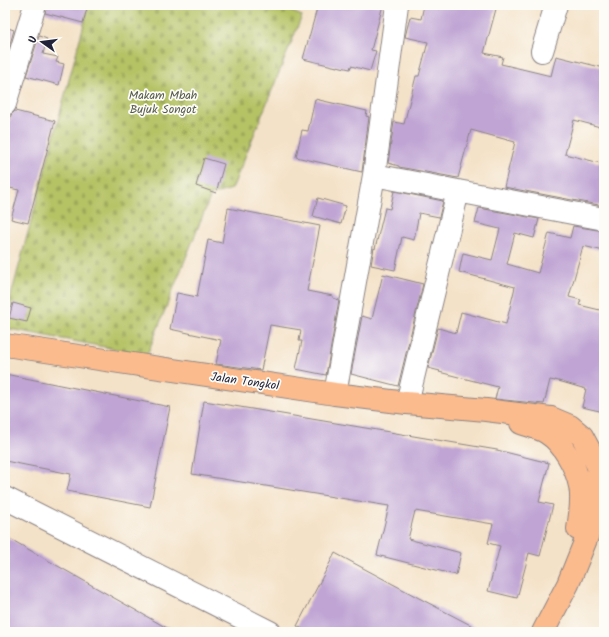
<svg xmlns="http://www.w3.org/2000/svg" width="609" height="637" font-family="Kalam,sans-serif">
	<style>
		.cemetery { fill: url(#cemetery-stones); stroke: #6c7250 }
		.building { fill: #c0a5d4 }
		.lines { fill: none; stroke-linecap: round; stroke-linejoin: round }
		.minor-casing { stroke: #8b8282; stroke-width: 24 }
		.highway-casing { stroke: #8b8282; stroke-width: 24 }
		.minor { stroke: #fff; stroke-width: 22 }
		.highway { stroke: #fbbb8d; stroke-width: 22 }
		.labels { text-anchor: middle; stroke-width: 3.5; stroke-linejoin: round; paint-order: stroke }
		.park-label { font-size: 12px; fill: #565a4a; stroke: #fdfcf7 }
		.street-label { font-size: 12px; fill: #22223b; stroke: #fdfcf7 }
	</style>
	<defs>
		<pattern id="cemetery-stones" width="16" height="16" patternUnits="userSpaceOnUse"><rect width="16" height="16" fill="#b6c365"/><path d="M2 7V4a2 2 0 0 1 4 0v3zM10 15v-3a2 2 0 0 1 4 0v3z" fill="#9ca759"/></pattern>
	</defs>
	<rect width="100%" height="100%" fill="#fdfcf7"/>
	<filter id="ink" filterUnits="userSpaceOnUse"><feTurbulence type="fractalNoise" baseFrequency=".025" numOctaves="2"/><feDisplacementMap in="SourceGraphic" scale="8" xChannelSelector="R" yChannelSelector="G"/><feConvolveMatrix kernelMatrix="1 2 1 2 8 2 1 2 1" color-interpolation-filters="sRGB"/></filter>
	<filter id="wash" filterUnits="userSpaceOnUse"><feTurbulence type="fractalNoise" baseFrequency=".012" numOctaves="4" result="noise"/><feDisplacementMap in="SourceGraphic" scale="16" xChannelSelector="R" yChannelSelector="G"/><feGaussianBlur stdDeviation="0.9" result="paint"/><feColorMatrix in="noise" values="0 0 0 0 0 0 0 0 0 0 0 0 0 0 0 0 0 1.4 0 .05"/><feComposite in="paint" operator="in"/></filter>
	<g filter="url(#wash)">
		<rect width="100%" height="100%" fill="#f4e2c8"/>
		<!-- cemetery -->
		<path class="cemetery" d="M 89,5 L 276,5 L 302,16 L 232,189 L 211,195 L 147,355 L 5,328 L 5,314 L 8,307 Z"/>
		<g id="blocks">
			<!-- building -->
			<path class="building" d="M 47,5 L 88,5 L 83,23 L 45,13 Z
				M 318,5 L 383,5 L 371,50 L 376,51 L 370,71 L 351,66 L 350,69 L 337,66 L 337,67 L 303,59 Z
				M 424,5 L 479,5 L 496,9 L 484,53 L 503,57 L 501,64 L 551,76 L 556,56 L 604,68 L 604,128 L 574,120 L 565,154 L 604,164 L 604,206 L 504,187 L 515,142 L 471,130 L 458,178 L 399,167 L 399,166 L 388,163 L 394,122 L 404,124 L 416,76 L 419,76 L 428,42 L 405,37 L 410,17 L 421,19 Z
				M 5,27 L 14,30 L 5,61 Z
				M 39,36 L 47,39 L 43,54 L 58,57 L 56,62 L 64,64 L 59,85 L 26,76 Z
				M 315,99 L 367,111 L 366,116 L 369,117 L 362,172 L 296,157 L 302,130 L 308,131 Z
				M 15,111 L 55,121 L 28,223 L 11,219 L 19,190 L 5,187 L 5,137 L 11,115 Z
				M 204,158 L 224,164 L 216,193 L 196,186 Z
				M 394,191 L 443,201 L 439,217 L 419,213 L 414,240 L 402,237 L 395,270 L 371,265 L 374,248 L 375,249 L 385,208 L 390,209 Z
				M 318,198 L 346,206 L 341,224 L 313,216 Z
				M 228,208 L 320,226 L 307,291 L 333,296 L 333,298 L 339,300 L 326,375 L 296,369 L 302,341 L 299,341 L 301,330 L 270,325 L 261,370 L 216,364 L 221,340 L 170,329 L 177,293 L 197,297 L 208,240 L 222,243 Z
				M 479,208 L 539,219 L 534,238 L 515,233 L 507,264 L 538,273 L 549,233 L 570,238 L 573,226 L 604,231 L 604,251 L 583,246 L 569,297 L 581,300 L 579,305 L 604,311 L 604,412 L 582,407 L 586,389 L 555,380 L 555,381 L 550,380 L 544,404 L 495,399 L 498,387 L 439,372 L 440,371 L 428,368 L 438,328 L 456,333 L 461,312 L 506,324 L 515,287 L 459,272 L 463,253 L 492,260 L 500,229 L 475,223 Z
				M 383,274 L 423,284 L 398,386 L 351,374 L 362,316 L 372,319 Z
				M 13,303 L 31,308 L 27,322 L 9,318 Z
				M 5,374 L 170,407 L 150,507 L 67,491 L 71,474 L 5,461 Z
				M 204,401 L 497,450 L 549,463 L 539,502 L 553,505 L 540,556 L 529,553 L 517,598 L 488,591 L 500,546 L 488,543 L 493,524 L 415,511 L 408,539 L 461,553 L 456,575 L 377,555 L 389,506 L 192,474 Z
				M 5,536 L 174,632 L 5,632 Z
				M 335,553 L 417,597 L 484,632 L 308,632 L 297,626 Z"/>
		</g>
	</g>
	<g filter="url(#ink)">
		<use href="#blocks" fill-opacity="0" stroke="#8b8282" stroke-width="1"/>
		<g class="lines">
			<defs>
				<path id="minor" d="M 542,51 L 556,5
					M 5,104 L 35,5
					M 374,175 L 604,219
					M 335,394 L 374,175 L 397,5
					M 407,403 L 458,191
					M 5,498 L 270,632"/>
				<path id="highway" d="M 5,345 L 335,394 L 407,403 L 486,410 L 551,418 L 570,426 L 582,436 L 598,466 L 599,491 L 591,527 L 568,584 L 543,632
					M 521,423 C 529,426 539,428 547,433 C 563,443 576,467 580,486 C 583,500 580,515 578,529"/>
			</defs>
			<!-- minor casing -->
			<use href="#minor" class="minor-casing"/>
			<!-- highway casing -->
			<use href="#highway" class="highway-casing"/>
			<!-- minor -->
			<use href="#minor" class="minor"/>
			<!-- highway -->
			<use href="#highway" class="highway"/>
		</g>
	</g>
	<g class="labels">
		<!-- park labels -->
		<g class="park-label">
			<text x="163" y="99">Makam Mbah<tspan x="163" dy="14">Bujuk Songot</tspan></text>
		</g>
		<!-- street labels -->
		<g class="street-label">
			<text transform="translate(245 381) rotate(8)" y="4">Jalan Tongkol</text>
		</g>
	</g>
	<!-- margin -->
	<rect width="609" height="637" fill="none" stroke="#fdfcf7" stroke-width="20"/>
	<!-- north arrow -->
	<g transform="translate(42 42) rotate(284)" stroke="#fdfcf7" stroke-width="3" paint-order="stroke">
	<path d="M0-3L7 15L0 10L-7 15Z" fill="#22223b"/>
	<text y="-6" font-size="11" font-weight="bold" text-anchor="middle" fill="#22223b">U</text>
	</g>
</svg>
